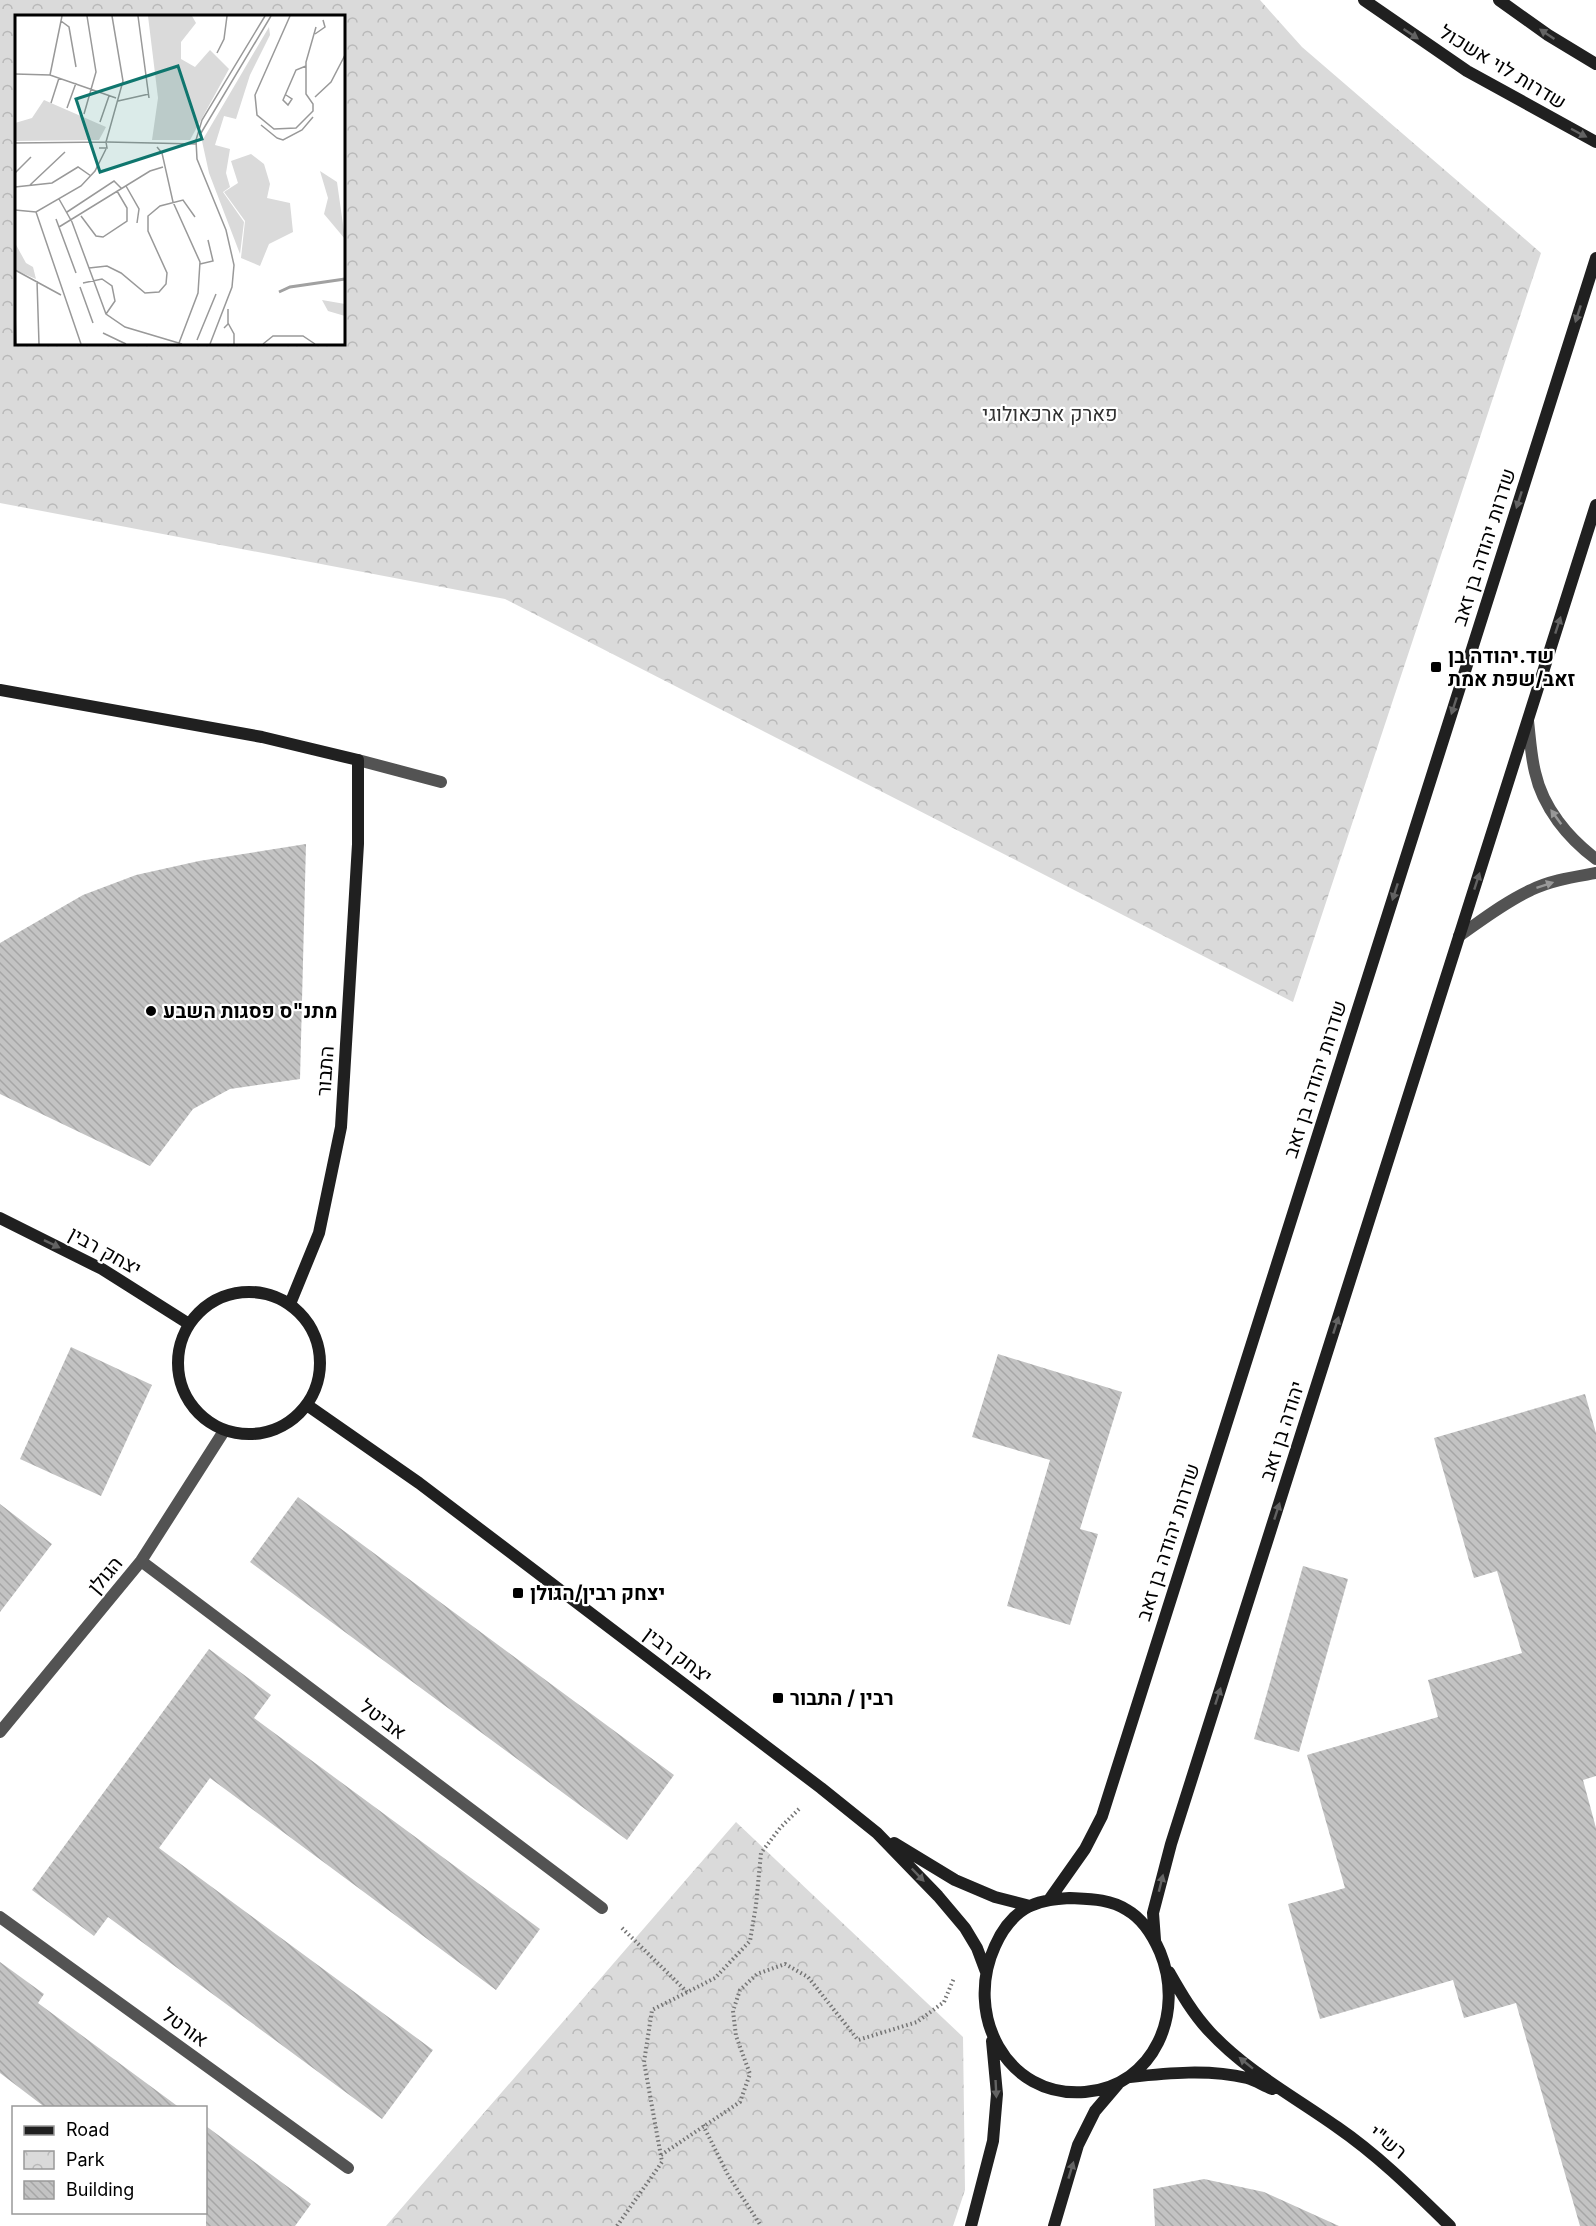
<svg xmlns="http://www.w3.org/2000/svg" width="1596" height="2226" font-family="Inter,Heebo,sans-serif">
	<style>
		.park { fill: url(#park-crowns); fill-rule: evenodd }
		.building { fill: url(#building-back-hatch) }
		.lines { fill: none; stroke-linecap: round; stroke-linejoin: round }
		.path { stroke: #757575; stroke-width: 4; stroke-dasharray: 1.5 3; stroke-linecap: butt }
		.street { stroke: #535353; stroke-width: 12 }
		.secondary { stroke: #202020; stroke-width: 12 }
		.oneway { fill: #636363 }
		.oneway2 { fill: #989898 }
		.poi-dot { fill: #000; stroke: #fff; stroke-width: 2 }
		.labels { text-anchor: middle; stroke-width: 4.5; stroke-linejoin: round; paint-order: stroke }
		.street-label { font-size: 20px; fill: #000; stroke: #fff }
		.park-label { font-size: 20px; fill: #313131; stroke: #fff }
		.poi-label { font-size: 20px; font-weight: bold; fill: #000; stroke: #fff; text-anchor: start }
		.inset-river { fill: none; stroke: #a1a1a1; stroke-width: 3 }
		.inset-road { fill: none; stroke: #999; stroke-width: 1.5 }
		.view { fill: #0f766e; fill-opacity: 0.15; stroke: #0f766e; stroke-width: 3 }
		.inset-edge { fill: none; stroke: #000; stroke-width: 3 }
	</style>
	<defs>
		<pattern id="park-crowns" width="20" height="18" patternUnits="userSpaceOnUse" patternTransform="scale(1.5)"><rect width="20" height="18" fill="#dadada"/><path d="M2 6a3 3 0 1 1 6 0M12 15a3 3 0 1 1 6 0" fill="none" stroke="#b9b9b9"/></pattern>
		<pattern id="building-back-hatch" width="6" height="6" patternUnits="userSpaceOnUse" patternTransform="scale(1.5)"><rect width="6" height="6" fill="#c3c3c3"/><path d="M-1 5l2 2M0 0l6 6M5-1l2 2" fill="none" stroke="#a6a6a6"/></pattern>
	</defs>
	<rect width="100%" height="100%" fill="#fff"/>
	<!-- park -->
	<path class="park" d="M 0,0 L 1260,0 L 1302,47 L 1541,253 L 1293,1002 L 505,599 L 0,503 ZM 16,16 L 344,16 L 344,344 L 16,344 Z
		M 736,1822 L 963,2037 L 965,2190 L 953,2226 L 386,2226 Z"/>
	<!-- building -->
	<path class="building" d="M 306,844 L 300,1079 L 230,1089 L 193,1109 L 150,1166 L 0,1094 L 0,943 L 83,895 L 136,875 L 199,861 Z
		M 71,1347 L 152,1385 L 101,1496 L 20,1459 Z
		M 998,1354 L 1122,1392 L 1080,1529 L 1098,1534 L 1070,1625 L 1007,1606 L 1050,1460 L 972,1437 Z
		M 1585,1394 L 1596,1433 L 1596,1776 L 1583,1780 L 1596,1828 L 1596,2226 L 1580,2226 L 1516,2003 L 1464,2018 L 1453,1980 L 1320,2019 L 1288,1904 L 1345,1888 L 1307,1755 L 1438,1717 L 1428,1680 L 1522,1653 L 1497,1571 L 1474,1578 L 1434,1438 Z
		M 298,1497 L 674,1775 L 627,1840 L 250,1562 Z
		M 0,1504 L 52,1544 L 0,1612 Z
		M 1303,1566 L 1348,1579 L 1299,1752 L 1254,1739 Z
		M 209,1649 L 271,1695 L 254,1718 L 540,1929 L 496,1990 L 210,1778 L 159,1848 L 433,2050 L 382,2119 L 108,1917 L 94,1936 L 32,1890 Z
		M 0,1962 L 44,1994 L 38,2003 L 180,2108 L 46,2108 L 0,2073 Z
		M 206,2126 L 311,2204 L 295,2226 L 206,2226 Z
		M 1204,2179 L 1264,2192 L 1339,2226 L 1155,2226 L 1153,2189 Z"/>
	<g class="lines">
		<!-- path -->
		<path class="path" d="M 622,1928 L 687,1992
			M 703,2125 L 728,2175 L 761,2226
			M 661,2155 L 740,2102 L 750,2074 L 736,2036 L 733,2011 L 740,1990 L 757,1974 L 785,1964 L 808,1977 L 858,2040 L 917,2022 L 944,2002 L 954,1978
			M 617,2226 L 662,2162 L 644,2062 L 652,2010 L 715,1978 L 750,1941 L 756,1905 L 761,1853 L 780,1828 L 800,1808"/>
		<!-- street -->
		<path class="street" d="M 1528,721 C 1530,738 1531,756 1535,772 C 1543,808 1568,838 1596,859
			M 358,760 L 441,782
			M 1459,936 C 1482,920 1505,902 1531,890 C 1551,880 1574,877 1596,873
			M 141,1561 L 602,1908
			M 0,1732 L 141,1561 L 224,1431
			M 0,1917 L 348,2168"/>
		<!-- secondary -->
		<path class="secondary" d="M 1364,0 L 1467,71 L 1596,142
			M 1499,0 L 1548,35 L 1596,64
			M 0,690 L 262,737 L 358,760 L 358,844 L 341,1127 L 319,1233 L 290,1304
			M 0,1218 L 102,1269 L 189,1324
			M178 1363a71 71 0 1 1 142 0a71 71 0 1 1-142 0Z
			M 307,1405 L 419,1483 L 821,1788 L 877,1833 L 938,1896 L 965,1928 L 977,1948 L 986,1972
			M 894,1843 L 955,1880 L 995,1897 L 1030,1906
			M 1070,1898 C 1090,1899 1110,1899 1127,1910 C 1143,1919 1153,1936 1160,1952 C 1185,2012 1155,2086 1085,2092 C 1005,2098 964,2013 995,1946 C 1002,1930 1014,1914 1030,1906 C 1043,1900 1057,1899 1070,1898 Z
			M 1049,1900 L 1085,1849 L 1102,1816 L 1596,258
			M 1155,1940 L 1153,1913 L 1171,1844 L 1596,505
			M 1169,1972 C 1181,1993 1193,2014 1210,2032 C 1246,2071 1295,2097 1337,2127 C 1379,2156 1414,2191 1450,2226
			M 1130,2077 C 1168,2073 1209,2069 1247,2078 C 1255,2080 1264,2086 1272,2089
			M 971,2226 L 993,2141 L 997,2094 L 992,2041
			M 1054,2226 L 1078,2145 L 1095,2111 L 1118,2084"/>
	</g>
	<!-- one-way arrows -->
	<defs><path id="oneway-solid" d="M-6-.8H1V-3.2L6.5 0L1 3.2V.8H-6Z" transform="scale(1.5)"/></defs>
	<g class="oneway">
		<use href="#oneway-solid" transform="translate(1411 34) rotate(34)"/>
		<use href="#oneway-solid" transform="translate(1547 34) rotate(-146)"/>
		<use href="#oneway-solid" transform="translate(1579 133) rotate(28)"/>
		<use href="#oneway-solid" transform="translate(1578 314) rotate(108)"/>
		<use href="#oneway-solid" transform="translate(1519 500) rotate(108)"/>
		<use href="#oneway-solid" transform="translate(1558 625) rotate(-72)"/>
		<use href="#oneway-solid" transform="translate(1454 706) rotate(108)"/>
		<use href="#oneway-solid" transform="translate(1477 881) rotate(-72)"/>
		<use href="#oneway-solid" transform="translate(1395 892) rotate(108)"/>
		<use href="#oneway-solid" transform="translate(52 1244) rotate(26)"/>
		<use href="#oneway-solid" transform="translate(1336 1325) rotate(-72)"/>
		<use href="#oneway-solid" transform="translate(1277 1511) rotate(-72)"/>
		<use href="#oneway-solid" transform="translate(1218 1696) rotate(-72)"/>
		<use href="#oneway-solid" transform="translate(918 1875) rotate(46)"/>
		<use href="#oneway-solid" transform="translate(1161 1883) rotate(-76)"/>
		<use href="#oneway-solid" transform="translate(1246 2063) rotate(-141)"/>
		<use href="#oneway-solid" transform="translate(996 2089) rotate(87)"/>
		<use href="#oneway-solid" transform="translate(1071 2170) rotate(-73)"/>
	</g>
	<g class="oneway2">
		<use href="#oneway-solid" transform="translate(1556 817) rotate(-126)"/>
		<use href="#oneway-solid" transform="translate(1545 885) rotate(-18)"/>
	</g>
	<!-- markers -->
	<g class="poi-dot">
		<rect x="1430" y="661" width="12" height="12" rx="3"/>
		<circle cx="151" cy="1011" r="6"/>
		<rect x="512" y="1587" width="12" height="12" rx="3"/>
		<rect x="772" y="1692" width="12" height="12" rx="3"/>
	</g>
	<g class="labels">
		<!-- street labels -->
		<g class="street-label">
			<text transform="translate(1503 67) rotate(31)" y="7">שדרות לוי אשכול</text>
			<text transform="translate(1484 547) rotate(-72)" y="7">שדרות יהודה בן זאב</text>
			<text transform="translate(325 1071) rotate(-86)" y="7">התבור</text>
			<text transform="translate(1315 1079) rotate(-72)" y="7">שדרות יהודה בן זאב</text>
			<text transform="translate(105 1251) rotate(29)" y="7">יצחק רבין</text>
			<text transform="translate(1282 1431) rotate(-72)" y="7">יהודה בן זאב</text>
			<text transform="translate(1168 1542) rotate(-72)" y="7">שדרות יהודה בן זאב</text>
			<text transform="translate(105 1575) rotate(-50)" y="7">הגולן</text>
			<text transform="translate(678 1655) rotate(37)" y="7">יצחק רבין</text>
			<text transform="translate(383 1719) rotate(37)" y="7">אביטל</text>
			<text transform="translate(185 2027) rotate(36)" y="7">אורטל</text>
			<text transform="translate(1388 2142) rotate(38)" y="7">רש"י</text>
		</g>
		<!-- park labels -->
		<g class="park-label">
			<text x="1050" y="421">פארק ארכאולוגי</text>
		</g>
		<!-- poi labels -->
		<g class="poi-label">
			<text x="1448" y="663">שד.יהודה בן<tspan x="1448" dy="23">זאב/שפת אמת</tspan></text>
			<text x="163" y="1018">מתנ"ס פסגות השבע</text>
			<text x="530" y="1600">יצחק רבין/הגולן</text>
			<text x="790" y="1705">רבין / התבור</text>
		</g>
	</g>
	<!-- overview -->
	<g transform="translate(15 15)">
		<rect width="330" height="330" fill="#fff"/>
		<path d="M 254,12 L 255,20 L 235,60 L 221,104 L 209,101 L 200,130 L 215,134 L 211,158 L 215,172 L 208,177 L 229,207 L 225,239 L 194,158 L 187,126 ZM 0,228 L 11,248 L 18,252 L 21,264 L 0,255 Z" fill="#dadada"/>
		<path d="M 305,156 L 322,167 L 330,224 L 309,199 L 313,183 ZM 307,285 L 330,289 L 330,301 L 313,296 Z" fill="#dadada"/>
		<path d="M 236,139 L 249,149 L 255,169 L 252,183 L 275,188 L 278,217 L 254,229 L 245,251 L 226,243 L 230,206 L 209,177 L 223,168 L 216,146 Z" fill="#dadada"/>
		<path d="M 133,1 L 177,1 L 181,8 L 166,27 L 166,44 L 180,52 L 195,35 L 214,54 L 175,125 L 137,125 L 143,83 ZM 29,85 L 91,112 L 84,125 L 0,126 L 0,108 L 17,103 Z" fill="#dadada"/>
		<path class="inset-river" d="M 264,277 L 275,272 L 330,264"/>
		<path class="inset-road" d="M 123,1 L 134,83M 275,1 L 240,80 L 242,100 L 259,114 L 281,113 L 298,96 L 298,89 L 291,79 L 291,47 L 301,12M 46,6 L 54,12 L 61,52M 300,19 L 310,12 L 308,5M 202,38 L 209,24 L 212,1M 0,59 L 35,60 L 101,83M 35,60 L 47,1M 271,80 L 277,84 L 273,90 L 268,85 L 281,55 L 291,51M 300,82 L 316,67 L 330,40M 103,86 L 134,79M 36,88 L 44,63M 52,93 L 61,68M 69,99 L 81,57 L 72,1M 85,107 L 94,81M 246,110 L 262,123M 186,118 L 256,1M 262,123 L 268,125 L 287,115 L 298,102M 91,127 L 108,66 L 97,1M 92,127 L 182,129M 0,128 L 91,127 L 92,133 L 84,133M 142,132 L 147,138 L 158,187 L 185,247 L 183,278 L 164,328M 0,158 L 16,142M 15,170 L 50,137M 111,171 L 124,194 L 122,208M 0,172 L 37,168 L 63,152 L 76,161M 44,184 L 57,207 L 91,299 L 110,312 L 167,329M 0,195 L 21,197 L 66,171 L 80,156 L 91,134M 21,197 L 66,329M 52,197 L 99,166 L 107,174M 66,201 L 81,221 L 88,222 L 112,206 L 112,193 L 102,176M 41,204 L 61,258M 44,212 L 135,156 L 148,152M 185,249 L 198,246 L 193,225M 74,253 L 92,251 L 106,258 L 130,278 L 144,277 L 151,269 L 152,258 L 133,216 L 133,201 L 145,191 L 168,185 L 180,202M 0,255 L 46,280M 22,266 L 24,329M 68,268 L 87,264 L 97,271 L 100,286 L 91,299M 65,272 L 78,308M 0,296 L 1,329M 213,308 L 219,319 L 219,329M 209,313 L 213,309 L 213,294M 88,318 L 111,329M 182,325 L 201,279M 195,329 L 217,272 L 219,250 L 211,215 L 182,144 L 181,125 L 187,105 L 250,1M 248,329 L 258,321 L 288,321 L 300,329"/>
		<path class="view" d="M 163,51 L 187,124 L 85,157 L 61,84 Z"/>
		<rect width="330" height="330" class="inset-edge"/>
	</g>
	<!-- legend -->
	<rect x="12" y="2106" width="195" height="108" fill="#ffffff" stroke="#999999" stroke-width="1.5"/>
	<rect x="24" y="2126" width="30" height="9" fill="#202020" stroke="#999999" stroke-width="1.5"/>
	<text x="66" y="2136" font-size="18" fill="#000000">Road</text>
	<rect x="24" y="2151" width="30" height="18" fill="url(#park-crowns)" stroke="#999999" stroke-width="1.5"/>
	<text x="66" y="2166" font-size="18" fill="#000000">Park</text>
	<rect x="24" y="2181" width="30" height="18" fill="url(#building-back-hatch)" stroke="#999999" stroke-width="1.5"/>
	<text x="66" y="2196" font-size="18" fill="#000000">Building</text>
</svg>
